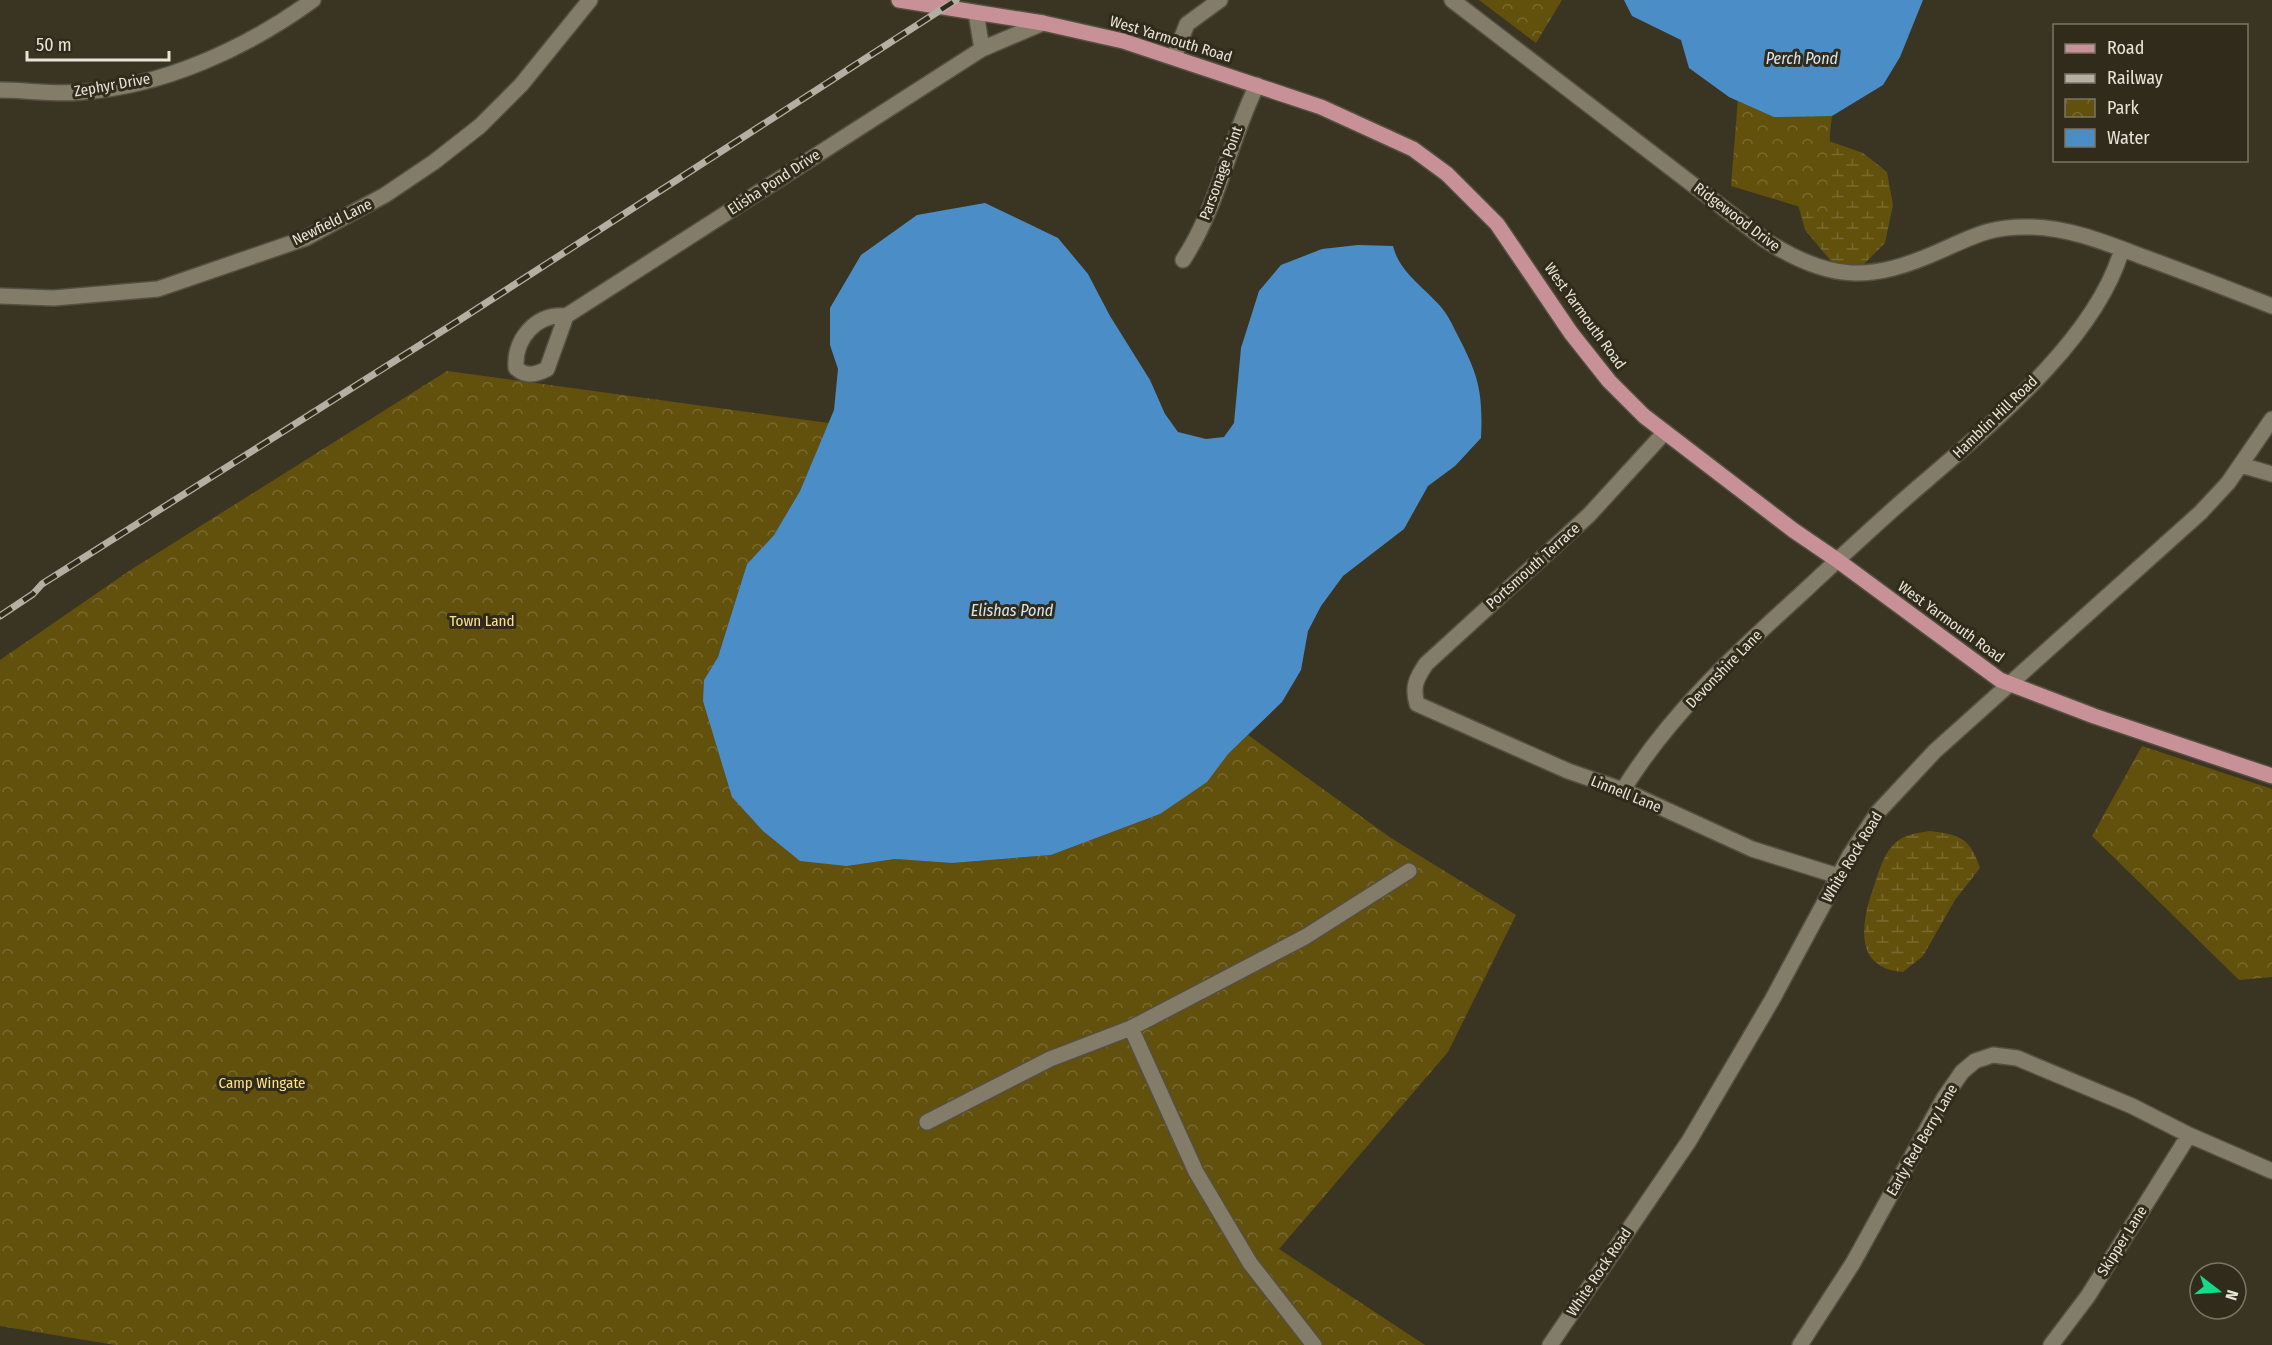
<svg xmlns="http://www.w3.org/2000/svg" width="2272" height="1345" font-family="'Fira Sans Condensed',sans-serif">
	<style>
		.wetland { fill: url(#wetland-marsh) }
		.park { fill: url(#park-crowns) }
		.water { fill: #4b8ec7 }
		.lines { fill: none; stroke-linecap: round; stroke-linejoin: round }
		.minor-casing { stroke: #545041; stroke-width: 18 }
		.major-casing { stroke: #545041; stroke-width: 18 }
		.minor { stroke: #837c69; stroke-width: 15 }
		.major { stroke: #c89198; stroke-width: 15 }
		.rail-casing { stroke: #b3afa2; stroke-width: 7 }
		.rail { stroke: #302b1a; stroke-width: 4.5; stroke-dasharray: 14; stroke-linecap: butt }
		.labels { text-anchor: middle; stroke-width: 6; stroke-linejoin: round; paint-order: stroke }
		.street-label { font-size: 15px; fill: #e7e4d9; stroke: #302b1a }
		.park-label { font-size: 15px; fill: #fee28a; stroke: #302b1a }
		.water-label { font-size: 16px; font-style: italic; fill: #d5e6f6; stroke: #302b1a }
	</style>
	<defs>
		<pattern id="wetland-marsh" width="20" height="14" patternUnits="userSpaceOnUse" patternTransform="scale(1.5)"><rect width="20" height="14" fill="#62500d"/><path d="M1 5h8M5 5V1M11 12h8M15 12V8" fill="none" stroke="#786930"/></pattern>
		<pattern id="park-crowns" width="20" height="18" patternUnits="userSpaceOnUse" patternTransform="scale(1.5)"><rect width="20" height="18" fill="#62500d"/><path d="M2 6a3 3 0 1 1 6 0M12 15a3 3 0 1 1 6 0" fill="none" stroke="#786930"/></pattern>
	</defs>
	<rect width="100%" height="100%" fill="#3a3523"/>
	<!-- wetland -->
	<path class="wetland" d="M 1832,116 L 1829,141 L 1863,153 L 1887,172 L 1893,205 L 1885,243 L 1862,266 L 1836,267 L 1805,230 L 1774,117 Z
		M 1930,831 C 1961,835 1970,838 1980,868 L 1955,900 L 1923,956 L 1903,972 C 1849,968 1863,916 1876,880 C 1880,868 1885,852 1895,843 C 1905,834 1917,833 1930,831 Z"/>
	<!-- park -->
	<path class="park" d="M 1479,0 L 1562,0 L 1536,43 Z
		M 1742,48 L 1827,85 L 1834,217 L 1731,186 Z
		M 447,371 L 829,423 L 800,491 L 774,535 L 747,564 L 718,657 L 704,680 L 847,866 L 895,859 L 952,863 L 1051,855 L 1160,814 L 1248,735 L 1391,838 L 1516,915 L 1448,1052 L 1279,1249 L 1425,1345 L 115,1345 L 0,1326 L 0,660 L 129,571 Z
		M 2142,746 L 2272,789 L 2272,977 L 2239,980 L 2092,836 Z"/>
	<!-- water -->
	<path class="water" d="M 1624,0 L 1923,0 L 1900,57 L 1883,85 L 1832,116 L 1774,117 L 1729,97 L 1689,68 L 1681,40 L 1632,16 Z
		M 985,203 L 1058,238 L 1088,274 L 1110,316 L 1150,380 L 1165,414 L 1178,432 L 1206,439 L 1224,437 L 1234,423 L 1241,348 L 1259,291 L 1281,265 L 1322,249 L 1358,245 L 1393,246 C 1399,272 1425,288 1441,307 C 1448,315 1453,326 1458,336 C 1479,376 1483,393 1481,438 L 1455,466 L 1428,486 L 1404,529 L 1343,576 L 1321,606 L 1308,631 L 1301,670 L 1282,702 L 1228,754 L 1207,782 L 1160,814 L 1051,855 L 952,863 L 895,859 L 847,866 L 800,861 L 763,831 L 732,797 L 703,701 L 704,680 L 718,657 L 747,564 L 774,535 L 800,491 L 834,410 L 838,369 L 830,345 L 830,308 L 861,255 L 917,215 Z"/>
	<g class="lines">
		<defs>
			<path id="minor" d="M 1452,0 L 1765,240 C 1830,282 1871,282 1940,251 C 1976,235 1991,226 2031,227 C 2073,228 2111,245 2149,259 C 2190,274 2231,290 2272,306
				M 982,49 L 1043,23
				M 1174,57 L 1187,24 L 1220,0
				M 0,90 C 27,90 54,95 82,92 C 164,86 247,48 313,0
				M 1183,260 C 1218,207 1229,142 1257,85
				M 0,296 L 54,298 L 158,289 L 306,238 L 385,195 L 434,162 L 480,126 L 521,85 L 590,0
				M 566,316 C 536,313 514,339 516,368 C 526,377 535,375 547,369 L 566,316 L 982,49 L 976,13
				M 1665,432 L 1589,515 L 1426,664 C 1416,679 1412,687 1417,704 L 1568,771 L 1623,790 L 1752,849 L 1838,876
				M 2241,465 L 2272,474
				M 1623,790 C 1669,715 1735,654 1800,595 C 1842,556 1884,516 1928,479 C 1996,420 2097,337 2122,249
				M 1131,1028 L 1196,1172 L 1250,1263 L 1314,1345
				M 927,1122 L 1050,1059 L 1131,1028 L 1305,937 L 1409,871
				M 1550,1345 L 1689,1141 L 1772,1000 L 1850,855 L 1878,812 L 1935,751 L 2200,513 L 2228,483 L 2272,419
				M 1800,1345 L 1853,1263 L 1944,1098 L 1962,1072 L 1975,1061 L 1993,1055 L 2017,1058 L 2132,1106 L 2189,1135 L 2272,1171
				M 2051,1345 L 2088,1296 L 2189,1135"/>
			<path id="major" d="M 899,0 L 1043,23 L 1123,41 L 1321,107 L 1413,149 L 1447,174 L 1497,224 L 1571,333 L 1609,381 L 1644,416 L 1793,530 L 1837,560 L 2000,680 L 2094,716 L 2272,776"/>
		</defs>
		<!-- minor casing -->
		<use href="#minor" class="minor-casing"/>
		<!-- major casing -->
		<use href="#major" class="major-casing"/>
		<!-- minor -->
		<use href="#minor" class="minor"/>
		<!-- major -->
		<use href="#major" class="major"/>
		<defs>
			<path id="rail" d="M 0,616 L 33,594 L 42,584 L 458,321 L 956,0"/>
		</defs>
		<!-- rail casing -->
		<use href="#rail" class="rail-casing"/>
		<!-- rail -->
		<use href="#rail" class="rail"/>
	</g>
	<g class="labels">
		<!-- street labels -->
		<g class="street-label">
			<text transform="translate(1171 39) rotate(17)" y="5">West Yarmouth Road</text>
			<text transform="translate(112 85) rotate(-10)" y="5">Zephyr Drive</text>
			<text transform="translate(1221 173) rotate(-70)" y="5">Parsonage Point</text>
			<text transform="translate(774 182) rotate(-33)" y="5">Elisha Pond Drive</text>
			<text transform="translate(1737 217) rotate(37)" y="5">Ridgewood Drive</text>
			<text transform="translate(332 222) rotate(-26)" y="5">Newfield Lane</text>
			<text transform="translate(1585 316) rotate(54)" y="5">West Yarmouth Road</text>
			<text transform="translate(1995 417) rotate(-44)" y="5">Hamblin Hill Road</text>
			<text transform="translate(1533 566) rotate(-42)" y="5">Portsmouth Terrace</text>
			<text transform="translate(1951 622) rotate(36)" y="5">West Yarmouth Road</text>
			<text transform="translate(1724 669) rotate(-46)" y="5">Devonshire Lane</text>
			<text transform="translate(1626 794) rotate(22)" y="5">Linnell Lane</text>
			<text transform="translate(1852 857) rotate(-59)" y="5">White Rock Road</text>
			<text transform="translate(1922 1140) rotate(-60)" y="5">Early Red Berry Lane</text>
			<text transform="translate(2122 1241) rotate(-58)" y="5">Skipper Lane</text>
			<text transform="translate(1599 1272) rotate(-56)" y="5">White Rock Road</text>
		</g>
		<!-- park labels -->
		<g class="park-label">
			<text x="482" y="626">Town Land</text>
			<text x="262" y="1088">Camp Wingate</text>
		</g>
		<!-- water labels -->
		<g class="water-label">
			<text x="1802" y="64">Perch Pond</text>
			<text x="1012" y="616">Elishas Pond</text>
		</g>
	</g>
	<!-- legend -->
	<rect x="2053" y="24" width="195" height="138" fill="#302b1a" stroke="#797566" stroke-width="1.5"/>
	<rect x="2065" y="44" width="30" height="9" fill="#c89198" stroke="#797566" stroke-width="1.5"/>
	<text x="2107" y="54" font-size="18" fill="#e7e4d9">Road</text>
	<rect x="2065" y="74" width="30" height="9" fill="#b3afa2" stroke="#797566" stroke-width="1.5"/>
	<text x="2107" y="84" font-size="18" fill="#e7e4d9">Railway</text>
	<rect x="2065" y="99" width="30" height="18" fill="url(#park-crowns)" stroke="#797566" stroke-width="1.5"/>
	<text x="2107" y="114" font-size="18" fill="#e7e4d9">Park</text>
	<rect x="2065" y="129" width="30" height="18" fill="#4b8ec7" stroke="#797566" stroke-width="1.5"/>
	<text x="2107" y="144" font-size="18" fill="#e7e4d9">Water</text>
	<!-- north arrow -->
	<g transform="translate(2218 1291) rotate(107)"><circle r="28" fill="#302b1a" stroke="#797566" stroke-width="1.5"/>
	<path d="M0-4.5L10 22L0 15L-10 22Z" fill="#18d989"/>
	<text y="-9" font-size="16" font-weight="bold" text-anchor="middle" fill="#e7e4d9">N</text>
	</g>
	<!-- scale -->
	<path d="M27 51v9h142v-9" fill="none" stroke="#e7e4d9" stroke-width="3"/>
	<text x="36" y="51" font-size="18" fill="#e7e4d9" stroke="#302b1a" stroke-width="4.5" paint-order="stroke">50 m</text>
</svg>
